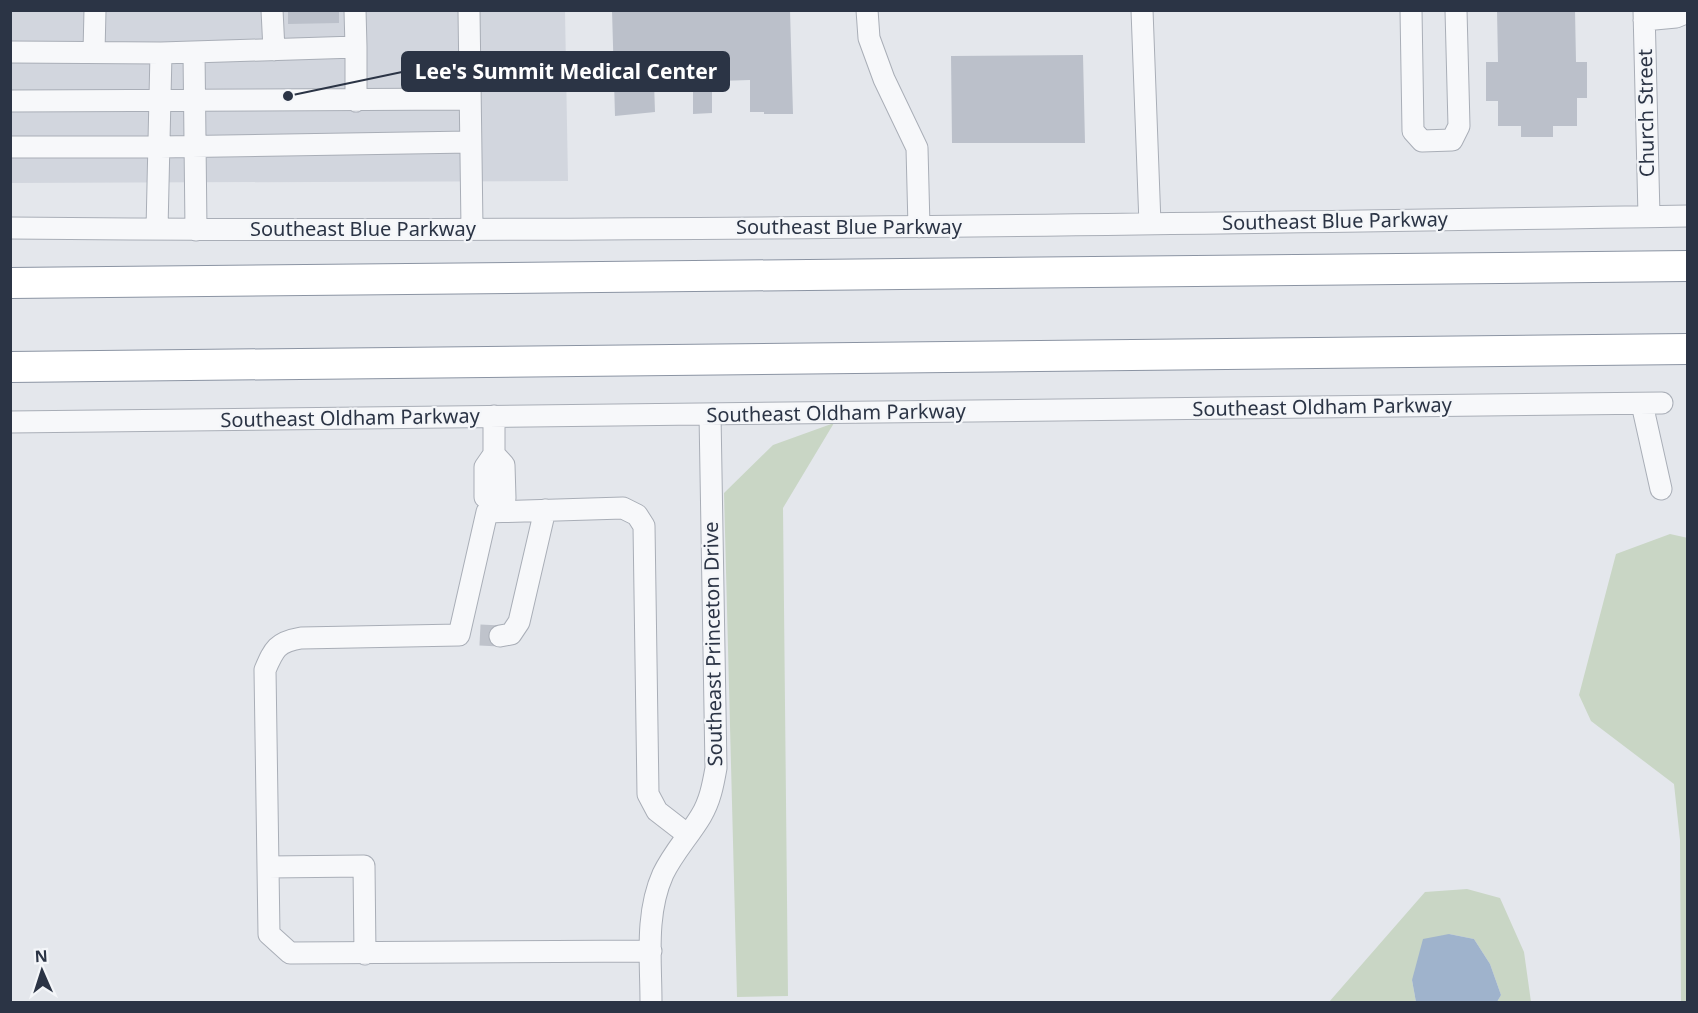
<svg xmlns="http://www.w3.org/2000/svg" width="1698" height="1013" font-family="'Noto Sans',sans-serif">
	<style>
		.built { fill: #d2d6de }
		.green { fill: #c9d6c5 }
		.water { fill: #9fb3cc }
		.building { fill: #bbc0ca }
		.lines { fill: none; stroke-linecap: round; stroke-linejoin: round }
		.minor-tunnel { stroke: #bfc3cb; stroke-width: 21; stroke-dasharray: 21 10; stroke-linecap: butt }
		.minor-casing { stroke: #a9aeb7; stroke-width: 23 }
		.highway-casing { stroke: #8b94a3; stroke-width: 32 }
		.minor { stroke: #f7f8fa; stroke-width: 21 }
		.highway { stroke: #fff; stroke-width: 30 }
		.labels { text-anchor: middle; stroke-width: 4.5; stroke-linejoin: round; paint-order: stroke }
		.street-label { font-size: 20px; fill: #2b3445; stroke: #f4f6f9 }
		.leader { fill: none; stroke: #2b3445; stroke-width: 2 }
		.callout-dot { fill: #2b3445; stroke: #f4f6f9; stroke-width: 2 }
		.callout { fill: #2b3445; stroke: #2b3445; stroke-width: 2 }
		.callout-label { font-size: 21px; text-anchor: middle; font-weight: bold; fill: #fff }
	</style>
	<rect width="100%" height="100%" fill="#e4e7ec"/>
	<!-- built -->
	<path class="built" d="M 10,11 L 565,11 L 568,181 L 11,183 Z"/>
	<!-- green -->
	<path class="green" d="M 834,423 L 783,508 L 788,996 L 737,997 L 724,493 L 773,445 Z
		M 1670,534 L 1688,538 L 1687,1002 L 1681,1002 L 1680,840 L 1674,784 L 1591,721 L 1579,695 L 1616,554 Z
		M 1467,889 L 1500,898 L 1524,952 L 1531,1002 L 1497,1002 L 1501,995 L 1490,964 L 1474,939 L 1449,934 L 1412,980 L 1416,1002 L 1329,1002 L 1425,892 Z"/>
	<!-- water -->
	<path class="water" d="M 1449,934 L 1474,939 L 1490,964 L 1501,995 L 1497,1002 L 1416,1002 L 1412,980 L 1423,939 Z"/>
	<!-- building -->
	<path class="building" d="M 288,10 L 339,10 L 339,23 L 288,24 Z
		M 612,10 L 790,10 L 793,114 L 764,114 L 764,112 L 750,112 L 750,80 L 718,81 L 718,86 L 712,86 L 712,113 L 693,114 L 693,87 L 687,87 L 686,81 L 654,82 L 655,112 L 615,116 Z
		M 1497,10 L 1575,10 L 1576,62 L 1587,62 L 1587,98 L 1577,98 L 1577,126 L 1553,126 L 1553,137 L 1521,137 L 1521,126 L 1498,126 L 1498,101 L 1486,101 L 1486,62 L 1498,62 Z
		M 1083,55 L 1085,143 L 952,143 L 951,56 Z"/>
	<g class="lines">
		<!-- minor-tunnel -->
		<path class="minor-tunnel" d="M 480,635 L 500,636"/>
		<defs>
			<path id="minor" d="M 272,10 L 274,50
				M 355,10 L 356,47
				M 469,10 L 472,228
				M 867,10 L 869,38 L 884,79 L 917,148 L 919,227
				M 1142,10 L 1150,224
				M 1411,10 L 1413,131 L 1422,141 L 1452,140 L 1459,126 L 1456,10
				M 1644,10 L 1649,216
				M 1644,20 L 1676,17 L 1688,12
				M 10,52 L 161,53 L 356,47 L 356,101
				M 94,52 L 95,10
				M 194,52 L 196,230
				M 10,101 L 470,99
				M 10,147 L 160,147 L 470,142
				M 10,228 C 569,233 1129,225 1688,216
				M 157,229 L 161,53
				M 1642,404 L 1661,489
				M 494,416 L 494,454
				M 10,422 L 1662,403
				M 495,511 L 495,506 L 505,498 L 504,465 L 494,454 L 485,467 L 485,497 L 495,506
				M 500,636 L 511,634 L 519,622 L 545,510
				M 268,867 L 364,866 L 365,954
				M 651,951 L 290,953 L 269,934 L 265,670 C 274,649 277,642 301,638 L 459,635 L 487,512 L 623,508 L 637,515 L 644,526 L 648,794 L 657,811 L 688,835
				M 651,1002 C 651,960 645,914 663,874 C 673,853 689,836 701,816 C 710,801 713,785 716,768 L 710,414"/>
			<path id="highway" d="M 10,283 L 1688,266
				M 10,367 L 1688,349"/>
		</defs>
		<!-- minor casing -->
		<use href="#minor" class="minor-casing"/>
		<!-- highway casing -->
		<use href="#highway" class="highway-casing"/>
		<!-- minor -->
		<use href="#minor" class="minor"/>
		<!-- highway -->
		<use href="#highway" class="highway"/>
	</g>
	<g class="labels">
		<!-- street labels -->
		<g class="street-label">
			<text transform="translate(1646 113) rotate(-91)" y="7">Church Street</text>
			<text transform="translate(1335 221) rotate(-1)" y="7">Southeast Blue Parkway</text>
			<text x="849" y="234">Southeast Blue Parkway</text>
			<text x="363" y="236">Southeast Blue Parkway</text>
			<text transform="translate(1322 407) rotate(-1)" y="7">Southeast Oldham Parkway</text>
			<text transform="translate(836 413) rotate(-1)" y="7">Southeast Oldham Parkway</text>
			<text transform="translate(350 418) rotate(-1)" y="7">Southeast Oldham Parkway</text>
			<text transform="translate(713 644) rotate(-91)" y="7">Southeast Princeton Drive</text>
		</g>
	</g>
	<!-- callouts -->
	<path class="leader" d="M288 96L402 72"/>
	<circle class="callout-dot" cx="288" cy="96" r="6"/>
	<rect class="callout" x="402" y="52" width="327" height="39" rx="6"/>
	<g class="callout-label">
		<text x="566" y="79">Lee's Summit Medical Center</text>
	</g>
	<!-- border -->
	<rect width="1698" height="1013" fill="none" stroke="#2b3445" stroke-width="24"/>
	<!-- north arrow -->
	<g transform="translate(42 971) rotate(357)" stroke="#f4f6f9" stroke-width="4.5" paint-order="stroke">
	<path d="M0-4.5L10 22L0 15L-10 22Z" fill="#2b3445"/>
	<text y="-9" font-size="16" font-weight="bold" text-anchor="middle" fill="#2b3445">N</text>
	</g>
</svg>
